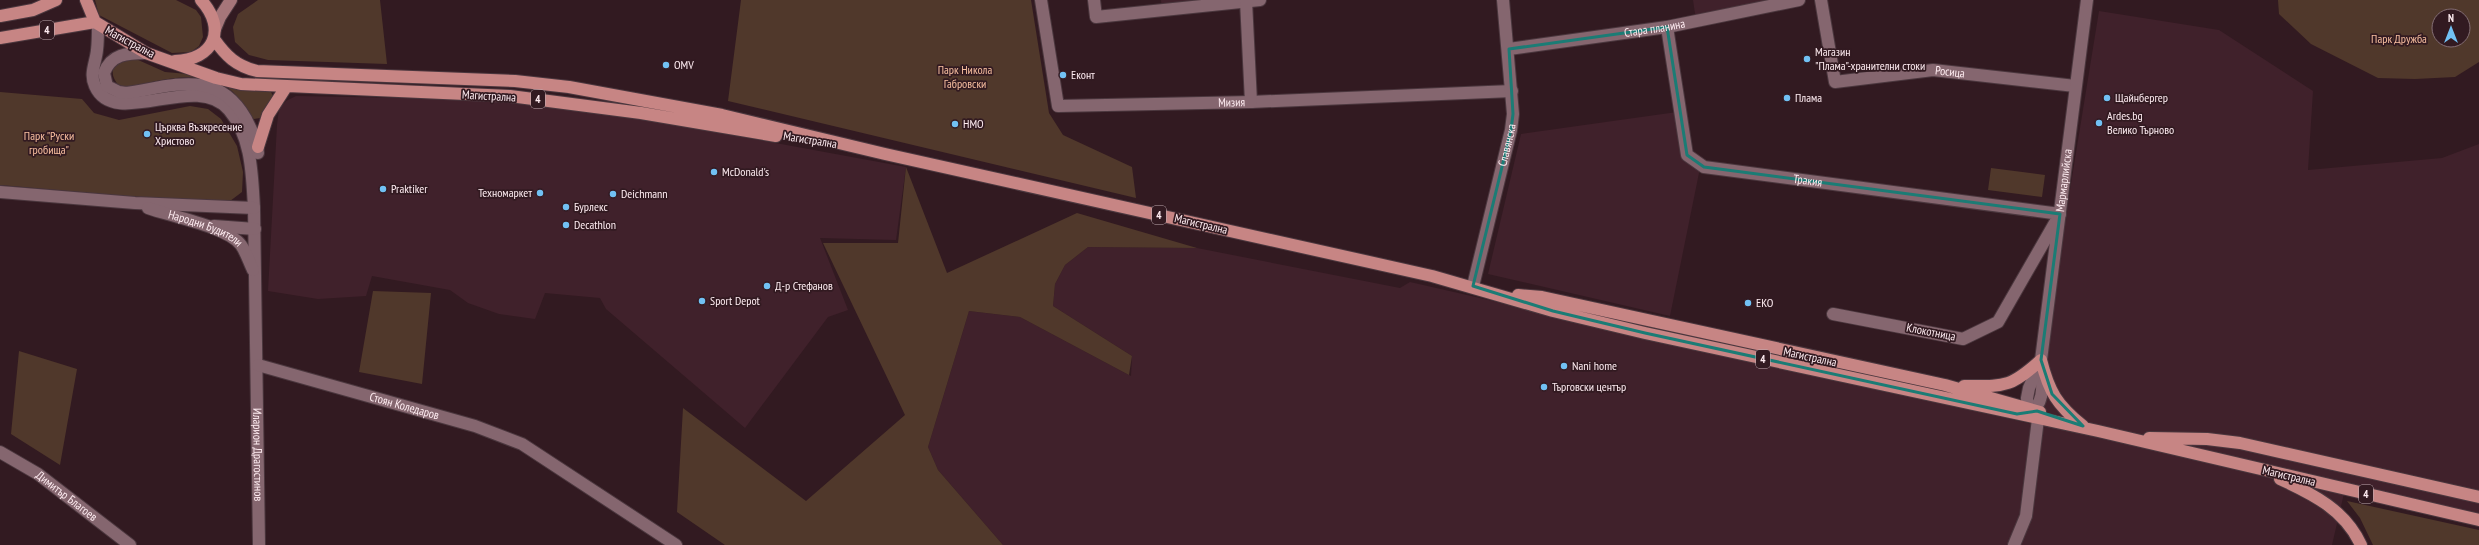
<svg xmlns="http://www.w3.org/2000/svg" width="2479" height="545" font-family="'PT Sans Narrow',sans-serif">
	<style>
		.built { fill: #40212b }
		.green { fill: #50382b; fill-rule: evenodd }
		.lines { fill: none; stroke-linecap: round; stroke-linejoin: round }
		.street-casing { stroke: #4b373e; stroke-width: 14 }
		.secondary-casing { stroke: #4b373e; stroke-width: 14 }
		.primary-casing { stroke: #4b373e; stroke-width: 14 }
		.street { stroke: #85666f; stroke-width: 12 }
		.secondary { stroke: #a6767a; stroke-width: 12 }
		.primary { stroke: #c78584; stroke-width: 12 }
		.marked { fill: none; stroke: #1b7c75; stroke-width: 3; stroke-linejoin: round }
		.poi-dot { fill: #71c1f4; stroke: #321a21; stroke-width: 1.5 }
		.labels { text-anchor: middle; stroke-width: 3.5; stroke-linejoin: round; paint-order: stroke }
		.shield { fill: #321a21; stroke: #c1adb3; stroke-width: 1 }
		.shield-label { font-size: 11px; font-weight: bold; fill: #feecf1 }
		.street-label { font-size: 12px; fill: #feecf1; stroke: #321a21 }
		.park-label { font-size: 12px; fill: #f8bfa0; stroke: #321a21 }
		.poi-label { font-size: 12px; fill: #feecf1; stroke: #321a21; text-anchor: start }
	</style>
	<rect width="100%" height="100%" fill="#321a21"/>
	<!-- built -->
	<path class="built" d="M 1161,0 L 1260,0 L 1162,10 Z
		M 1693,0 L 1799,0 L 1696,20 Z
		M 2099,11 L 2219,30 L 2313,91 L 2308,170 L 2442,158 L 2479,144 L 2479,520 L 2345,489 L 2332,545 L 1003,545 L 938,470 L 928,447 L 969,311 L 1020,317 L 1131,376 L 1132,356 L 1053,306 L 1055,284 L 1065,265 L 1088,247 L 1197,248 L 1400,288 L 1410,282 L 2032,424 Z
		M 296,96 L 507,100 L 645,119 L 906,167 L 896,240 L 820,238 L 848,310 L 828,317 L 745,428 L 606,309 L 600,298 L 545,293 L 535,319 L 499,314 L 468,303 L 450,290 L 372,276 L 366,296 L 318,299 L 268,291 L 277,125 L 279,109 L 286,101 Z
		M 1677,112 L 1685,157 L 1700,168 L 1670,316 L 1488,274 L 1521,134 Z"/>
	<!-- green -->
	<path class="green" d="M 95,0 L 176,0 L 196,10 L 201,17 L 203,37 L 199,46 L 191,52 L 172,53 L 99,15 Z
		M 258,0 L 380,0 L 387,64 L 268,60 L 249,55 L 235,42 L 233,27 L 238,14 Z
		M 741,0 L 1031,0 L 1049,113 L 1063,135 L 1132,167 L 1136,198 L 728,101 Z
		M 2278,0 L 2479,0 L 2479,62 L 2455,77 L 2415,79 L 2378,78 L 2311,44 L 2279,14 ZM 2439,16 L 2463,16 L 2463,40 L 2439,40 Z
		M 120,59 L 136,59 L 165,72 L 200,75 L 244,88 L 271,92 L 273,96 L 260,118 L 254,119 C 245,114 241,100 233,92 C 207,66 157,81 126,88 L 119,86 C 110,75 111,69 120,59 Z
		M 0,92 L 82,99 L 94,113 L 119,120 L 190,106 L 208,109 L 221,119 L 237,146 L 243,172 L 242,192 L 230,201 L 201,201 L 125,196 L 0,185 Z
		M 906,167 L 947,273 L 1077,213 L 1197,248 L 1088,247 L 1065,265 L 1055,284 L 1053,306 L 1132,356 L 1129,375 L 1020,317 L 969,311 L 928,447 L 938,470 L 1003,545 L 725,545 L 677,512 L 683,408 L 806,501 L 905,415 L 823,243 L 898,243 Z
		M 1991,168 L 2045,175 L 2042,197 L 1988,190 Z
		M 373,291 L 431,293 L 422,384 L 359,372 Z
		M 19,351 L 77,369 L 60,465 L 11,434 Z
		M 2347,501 L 2479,530 L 2479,545 L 2373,545 L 2360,518 Z"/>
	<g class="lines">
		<defs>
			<g id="street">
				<path id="s1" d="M 1041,0 L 1058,106 L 1251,102 L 1512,91"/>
				<path d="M 1094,0 L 1096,17 L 1260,0"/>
				<path id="s2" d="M 1821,0 L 1835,82 L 1933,70 L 2075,86"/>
				<path d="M 1246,1 L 1251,102"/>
				<path id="s3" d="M 98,25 C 98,33 98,42 97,50 C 96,62 89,74 95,86 C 115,131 196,70 229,110 C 252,137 252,175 254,208 L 259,545"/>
				<path id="s4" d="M 1667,27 L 1687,155 L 1704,167 L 2060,214 L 1998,322 L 1963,339 L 1833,314"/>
				<path id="s5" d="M 1509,49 L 1667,27 L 1799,0"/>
				<path d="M 146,53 C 127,53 111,54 104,73 L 107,86 L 119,92 L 126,93 C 174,86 217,68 246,119 C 251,130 258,141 258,153"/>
				<path d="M 0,192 L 135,203 L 254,208"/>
				<path id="s6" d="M 148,208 C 170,216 228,227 241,245 C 246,252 249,262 253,270"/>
				<path d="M 214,226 L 255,229"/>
				<path id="s7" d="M 1473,286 L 1511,130 L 1513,114 L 1503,0"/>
				<path id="s8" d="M 258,365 L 475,426 L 522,444 L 676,545"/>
				<path id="s9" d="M 2024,413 C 2048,410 2042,377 2041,360 L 2087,0"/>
				<path d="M 2031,416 L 2028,413 L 2027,398 L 2029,388 L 2040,363"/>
				<path id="s10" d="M 0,452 L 38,474 L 130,545"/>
				<path d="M 2014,545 L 2026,516 L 2038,419"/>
			</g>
			<path id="secondary" d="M 215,29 L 220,17 L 231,0"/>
			<path id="primary" d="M 86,0 L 95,22 L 146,53 L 216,78 L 241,84 L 510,96 L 641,113 L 776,136
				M 0,16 L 33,10 L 56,0
				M 0,38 L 95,22
				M 214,39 C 226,56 236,66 257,71 L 515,81 L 569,87 L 722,115 L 885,154 L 1432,276 L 1553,311 L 1645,333 L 2098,431 L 2479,520
				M 175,61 C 213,60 228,30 201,0
				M 258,147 L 268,115 L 286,87
				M 1518,295 L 1542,297 L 1945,385 L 2040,412
				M 1964,386 C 2005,386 2010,388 2041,360 C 2049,392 2057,405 2083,426
				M 2149,438 L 2207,439 L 2240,443 L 2479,497
				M 2280,479 C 2313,494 2345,510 2361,545"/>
		</defs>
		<!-- street casing -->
		<use href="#street" class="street-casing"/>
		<!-- secondary casing -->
		<use href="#secondary" class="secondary-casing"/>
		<!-- primary casing -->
		<use href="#primary" class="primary-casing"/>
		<!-- street -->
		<use href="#street" class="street"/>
		<!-- secondary -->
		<use href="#secondary" class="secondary"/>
		<!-- primary -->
		<use href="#primary" class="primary"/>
	</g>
	<!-- marked area -->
	<path class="marked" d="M 1667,27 L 1687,155 L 1704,167 L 2060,214 L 2041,360 L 2052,394 L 2083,426 L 2037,411 L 2017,414 L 1645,333 L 1553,311 L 1473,286 L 1511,130 L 1513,114 L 1509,49 Z"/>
	<!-- markers -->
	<g class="poi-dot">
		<circle cx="1807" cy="59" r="4"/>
		<circle cx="666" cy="65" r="4"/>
		<circle cx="1063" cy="75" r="4"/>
		<circle cx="1787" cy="98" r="4"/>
		<circle cx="2107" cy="98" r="4"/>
		<circle cx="2099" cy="123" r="4"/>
		<circle cx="955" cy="124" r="4"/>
		<circle cx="147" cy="134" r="4"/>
		<circle cx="714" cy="172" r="4"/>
		<circle cx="383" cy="189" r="4"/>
		<circle cx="540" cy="193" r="4"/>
		<circle cx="613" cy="194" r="4"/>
		<circle cx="566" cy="207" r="4"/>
		<circle cx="566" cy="225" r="4"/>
		<circle cx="767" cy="286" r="4"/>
		<circle cx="702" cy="301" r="4"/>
		<circle cx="1748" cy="303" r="4"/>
		<circle cx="1564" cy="366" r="4"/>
		<circle cx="1544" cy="387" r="4"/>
	</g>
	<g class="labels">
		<!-- shield labels -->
		<g class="shield">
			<rect x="40" y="21" width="14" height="18" rx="3"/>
			<rect x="531" y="90" width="14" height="18" rx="3"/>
			<rect x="1152" y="206" width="14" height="18" rx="3"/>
			<rect x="1756" y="350" width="14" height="18" rx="3"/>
			<rect x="2359" y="485" width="14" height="18" rx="3"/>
		</g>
		<g class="shield-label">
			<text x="47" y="34">4</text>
			<text x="538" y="103">4</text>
			<text x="1159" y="219">4</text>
			<text x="1763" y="363">4</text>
			<text x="2366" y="498">4</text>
		</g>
		<!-- street labels -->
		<g class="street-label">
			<text dy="4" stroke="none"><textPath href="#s5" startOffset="147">Стара планина</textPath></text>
			<text transform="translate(130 42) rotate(28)" y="4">Магистрална</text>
			<text dy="4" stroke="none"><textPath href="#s2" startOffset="199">Росица</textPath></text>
			<text transform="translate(489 96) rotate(3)" y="4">Магистрална</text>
			<text dy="4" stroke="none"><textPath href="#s1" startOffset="281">Мизия</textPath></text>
			<text transform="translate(810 140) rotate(9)" y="4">Магистрална</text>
			<text dy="4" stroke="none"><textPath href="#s7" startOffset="145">Славянска</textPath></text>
			<text dy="4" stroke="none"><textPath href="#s4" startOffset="255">Тракия</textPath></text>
			<text dy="4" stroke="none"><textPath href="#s9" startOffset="243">Мармарлийска</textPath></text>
			<text transform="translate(1201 224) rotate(13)" y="4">Магистрална</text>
			<text dy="4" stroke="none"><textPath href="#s6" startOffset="61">Народни Будители</textPath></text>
			<text transform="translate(1931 332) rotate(11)" y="4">Клокотница</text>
			<text transform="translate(1810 357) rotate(12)" y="4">Магистрална</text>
			<text dy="4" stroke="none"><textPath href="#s8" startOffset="152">Стоян Коледаров</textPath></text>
			<text dy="4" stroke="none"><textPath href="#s3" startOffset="557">Иларион Драгостинов</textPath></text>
			<text transform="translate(2289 476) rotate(13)" y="4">Магистрална</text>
			<text dy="4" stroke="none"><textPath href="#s10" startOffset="80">Димитър Благоев</textPath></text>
		</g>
		<!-- park labels -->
		<g class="park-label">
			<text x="2399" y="43">Парк Дружба</text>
			<text x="965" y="74">Парк Никола<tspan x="965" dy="14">Габровски</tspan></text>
			<text x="49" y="140">Парк "Руски<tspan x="49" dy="14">гробища"</tspan></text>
		</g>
		<!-- poi labels -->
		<g class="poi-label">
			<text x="1815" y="56">Магазин<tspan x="1815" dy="14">"Плама"-хранителни стоки</tspan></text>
			<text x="674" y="69">OMV</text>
			<text x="1071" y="79">Еконт</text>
			<text x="1795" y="102">Плама</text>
			<text x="2115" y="102">Щайнбергер</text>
			<text x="2107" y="120">Ardes.bg<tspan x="2107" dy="14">Велико Търново</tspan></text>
			<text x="963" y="128">HMO</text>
			<text x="155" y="131">Църква Възкресение<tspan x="155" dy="14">Христово</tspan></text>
			<text x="722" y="176">McDonald's</text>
			<text x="391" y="193">Praktiker</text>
			<text x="532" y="197" text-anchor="end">Техномаркет</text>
			<text x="621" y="198">Deichmann</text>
			<text x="574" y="211">Бурлекс</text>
			<text x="574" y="229">Decathlon</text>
			<text x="775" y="290">Д-р Стефанов</text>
			<text x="710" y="305">Sport Depot</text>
			<text x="1756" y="307">EKO</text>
			<text x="1572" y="370">Nani home</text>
			<text x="1552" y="391">Търговски център</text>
		</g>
	</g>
	<!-- north arrow -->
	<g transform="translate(2451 28)"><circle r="19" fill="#321a21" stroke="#846e74"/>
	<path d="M0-3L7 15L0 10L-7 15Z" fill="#71c1f4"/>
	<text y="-6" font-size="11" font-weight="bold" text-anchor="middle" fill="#feecf1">N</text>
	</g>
</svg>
